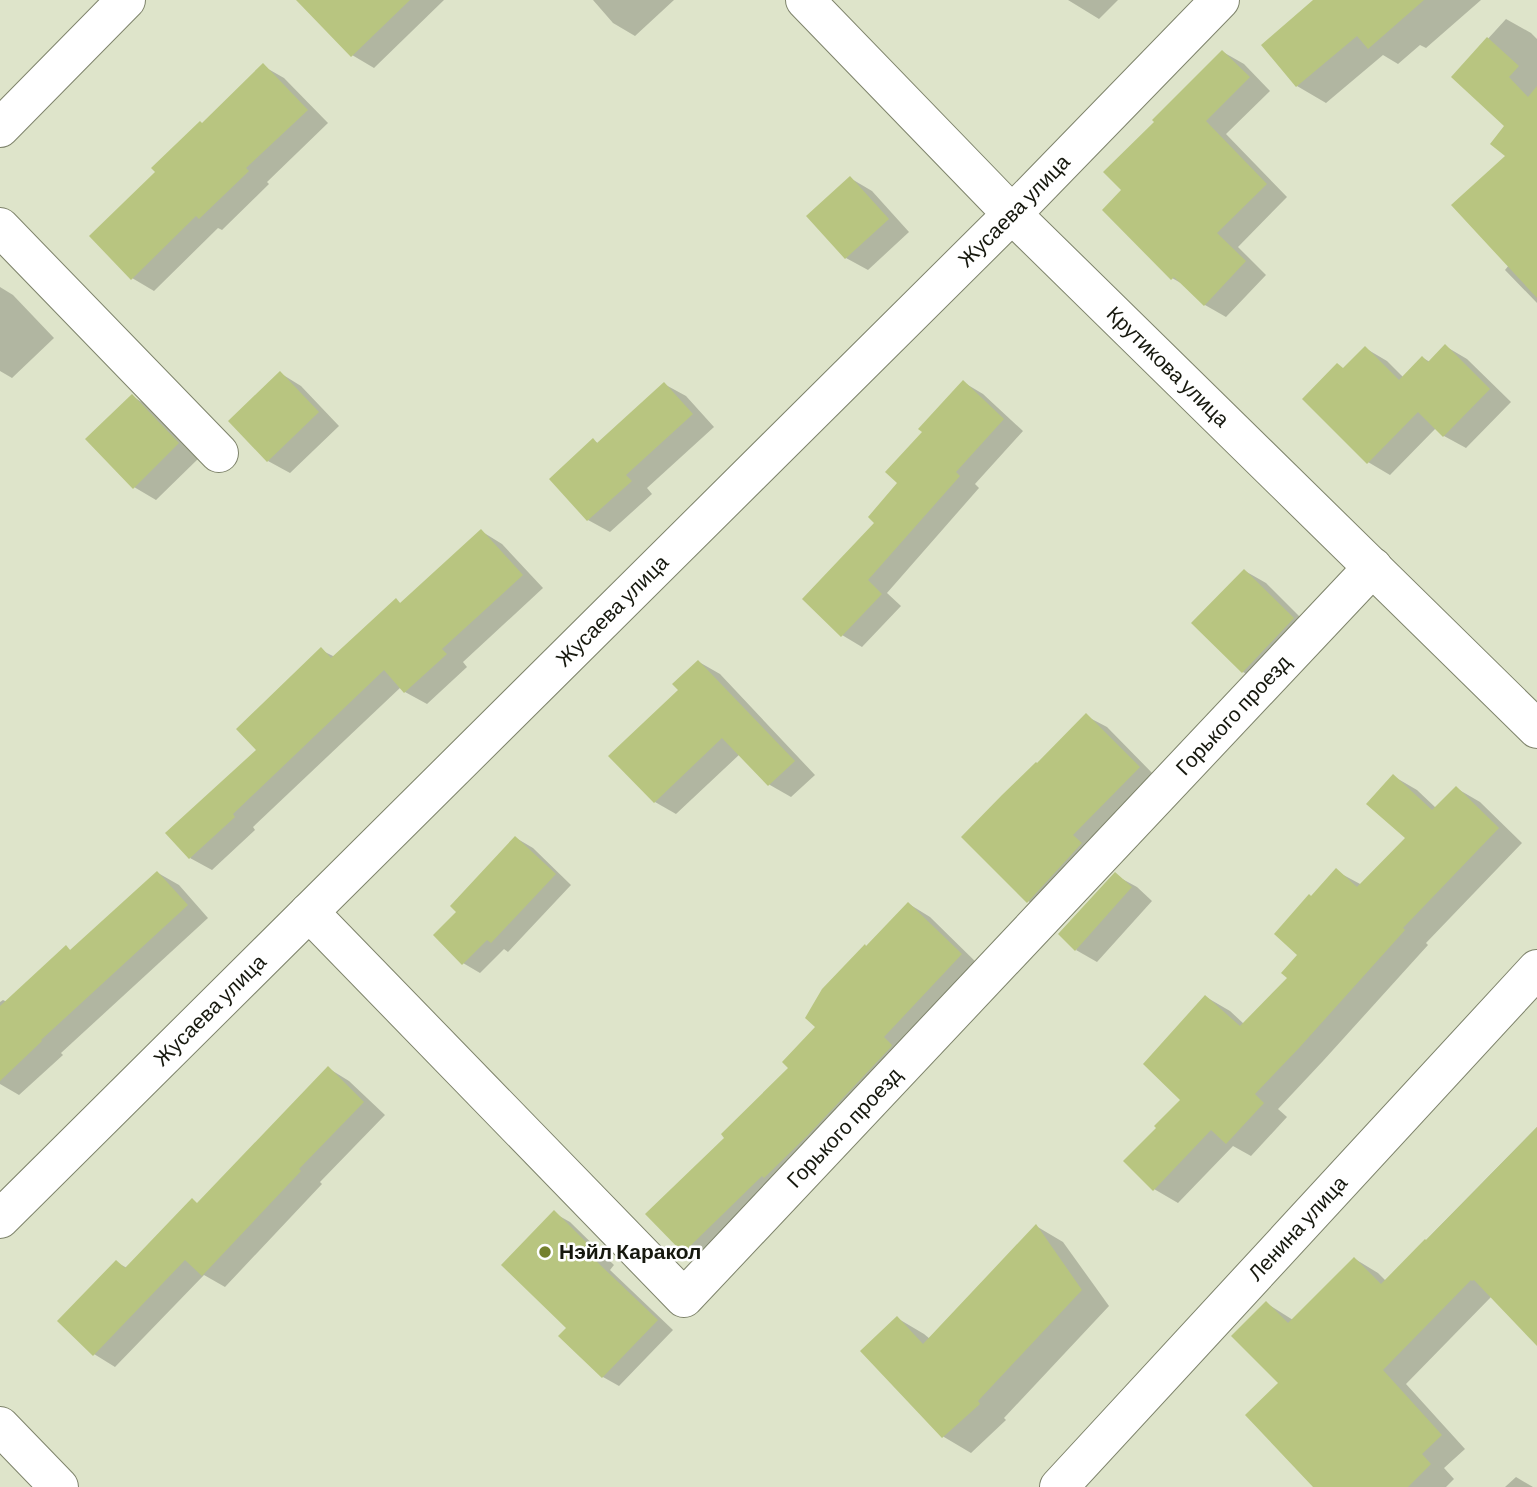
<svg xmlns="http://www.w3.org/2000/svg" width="1537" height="1487" font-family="Barlow,sans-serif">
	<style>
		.shadow { fill: #0003 }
		.building { fill: #b8c580 }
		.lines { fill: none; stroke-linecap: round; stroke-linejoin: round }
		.street-casing { stroke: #7e836b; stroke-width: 40 }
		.street { stroke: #fff; stroke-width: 38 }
		.poi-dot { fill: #74812e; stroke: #fff; stroke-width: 2.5 }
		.labels { text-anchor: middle; stroke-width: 5; stroke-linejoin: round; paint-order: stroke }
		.street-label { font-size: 21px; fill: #16180e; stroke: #fff }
		.poi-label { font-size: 21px; font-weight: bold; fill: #16180e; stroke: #fff; text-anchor: start }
	</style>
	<rect width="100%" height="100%" fill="#dee4ca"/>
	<!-- shadow -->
	<path class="shadow" d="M 327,0 L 444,0 L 374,68 L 352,55 Z
		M 593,0 L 674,0 L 635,36 L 613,23 Z
		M 1068,0 L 1118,0 L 1099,19 Z
		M 1316,0 L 1481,0 L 1426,48 L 1420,45 L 1398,64 L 1383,55 L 1326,103 L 1297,86 L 1264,46 Z
		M 1506,19 L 1531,33 L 1537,39 L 1537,303 L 1505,270 L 1509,265 L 1507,126 L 1454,76 Z
		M 1223,52 L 1244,64 L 1270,91 L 1226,134 L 1287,197 L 1238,247 L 1266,275 L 1226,317 L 1205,305 L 1186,286 L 1172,278 L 1123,190 Z
		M 263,66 L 284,78 L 328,123 L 267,182 L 269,184 L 222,230 L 218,228 L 154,291 L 132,278 Z
		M 850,178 L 872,191 L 909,232 L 868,270 L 846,258 Z
		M 0,287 L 13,295 L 54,338 L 12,378 L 0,371 Z
		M 1445,346 L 1467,359 L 1511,402 L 1466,448 L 1444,436 L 1436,428 L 1390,475 L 1368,462 L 1345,370 L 1365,348 L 1387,361 L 1404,378 L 1423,358 L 1430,362 Z
		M 280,373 L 301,386 L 339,426 L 290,473 L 268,461 Z
		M 963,382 L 983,394 L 1023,431 L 975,484 L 979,488 L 887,593 L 901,606 L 862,647 L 842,635 L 877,523 L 900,483 L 924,432 Z
		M 664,384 L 686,396 L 714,427 L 647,488 L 652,494 L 610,532 L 588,520 L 593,440 L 599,444 Z
		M 132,396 L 153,409 L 200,457 L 156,500 L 134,487 Z
		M 481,531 L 502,544 L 543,588 L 463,662 L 467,667 L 427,704 L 405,692 L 401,687 L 253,827 L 255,830 L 212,870 L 190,858 L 321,650 L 335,657 L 396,601 L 402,604 Z
		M 1245,571 L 1266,583 L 1315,632 L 1265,684 L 1243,672 Z
		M 699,662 L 720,674 L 815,775 L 791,797 L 770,785 L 740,754 L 676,814 L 655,802 L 680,690 Z
		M 1086,716 L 1107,727 L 1159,780 L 1048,913 L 1028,901 L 1038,765 Z
		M 1393,776 L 1417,790 L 1436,808 L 1456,788 L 1480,802 L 1522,843 L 1426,943 L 1428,945 L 1323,1061 L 1278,1109 L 1287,1117 L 1251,1156 L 1233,1146 L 1178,1203 L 1154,1189 L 1182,1100 L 1206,997 L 1230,1011 L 1244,1024 L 1289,978 L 1299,955 L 1312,898 L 1336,871 L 1362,885 L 1407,838 Z
		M 516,838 L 533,848 L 571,885 L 508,952 L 504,949 L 480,973 L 463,963 L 459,912 Z
		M 158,873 L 179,885 L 208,918 L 61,1053 L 63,1055 L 19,1095 L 0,1084 L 0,1002 L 3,1000 L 7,1002 L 66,948 L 72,951 Z
		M 1115,875 L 1137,887 L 1152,901 L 1097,962 L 1076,950 Z
		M 909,904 L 930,917 L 982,968 L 706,1264 L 684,1252 L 727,1138 L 791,1068 L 867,948 Z
		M 328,1068 L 349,1081 L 385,1115 L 320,1182 L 322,1184 L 225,1287 L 204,1275 L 115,1367 L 94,1354 L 116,1262 L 127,1268 L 199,1204 Z
		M 1537,1127 L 1537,1337 L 1492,1296 L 1406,1384 L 1465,1449 L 1444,1468 L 1454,1479 L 1446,1487 L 1315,1487 L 1280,1383 L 1266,1303 L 1293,1320 L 1355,1259 L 1378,1273 L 1386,1281 Z
		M 554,1213 L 570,1222 L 614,1265 L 610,1270 L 673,1330 L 619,1386 L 603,1377 L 568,1328 Z
		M 1036,1226 L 1063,1242 L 1109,1306 L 1004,1418 L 1006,1420 L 971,1453 L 944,1437 L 863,1351 L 897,1318 L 924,1334 L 930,1339 Z
		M 1516,1477 L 1533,1487 L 1505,1487 Z"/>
	<!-- building -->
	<path class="building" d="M 296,0 L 410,0 L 351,57 Z
		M 1313,0 L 1424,0 L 1368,49 L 1357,36 L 1296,87 L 1261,45 Z
		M 1487,37 L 1519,66 L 1509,77 L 1528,97 L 1537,86 L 1537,298 L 1451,205 L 1505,156 L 1490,144 L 1504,126 L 1451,77 Z
		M 1222,50 L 1250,77 L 1206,121 L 1267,184 L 1217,233 L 1246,261 L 1204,306 L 1174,277 L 1171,280 L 1102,210 L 1121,190 L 1103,172 L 1154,122 L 1152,120 Z
		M 263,63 L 308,110 L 246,168 L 249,171 L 199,219 L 196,216 L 131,280 L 89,236 L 155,172 L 151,168 L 200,121 L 202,123 Z
		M 850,176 L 889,219 L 845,259 L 806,216 Z
		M 1445,344 L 1490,389 L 1443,437 L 1418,412 L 1367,464 L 1302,399 L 1337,363 L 1343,368 L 1365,346 L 1399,380 L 1422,356 L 1428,362 Z
		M 280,371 L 319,412 L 267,462 L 228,421 Z
		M 963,380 L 1004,419 L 956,472 L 960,476 L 868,580 L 882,594 L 841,637 L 802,599 L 874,523 L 868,517 L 897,483 L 885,472 L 922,432 L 918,429 Z
		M 664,382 L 693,414 L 626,475 L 632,481 L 587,521 L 549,479 L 593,438 L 597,443 Z
		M 132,394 L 179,443 L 133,489 L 85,439 Z
		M 481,529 L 523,575 L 442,649 L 447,654 L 404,693 L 384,670 L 233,814 L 235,817 L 189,859 L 165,833 L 256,750 L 236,729 L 321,647 L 331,658 L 396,598 L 400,603 Z
		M 1244,569 L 1294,618 L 1242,673 L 1191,623 Z
		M 698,660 L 795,761 L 768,786 L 722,738 L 654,803 L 608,756 L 678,690 L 672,684 Z
		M 1086,713 L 1140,767 L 1073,835 L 1082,843 L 1027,903 L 961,837 L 1002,795 L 1036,762 L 1037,763 Z
		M 1393,774 L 1432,810 L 1456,786 L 1499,828 L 1403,928 L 1405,930 L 1299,1048 L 1255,1094 L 1264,1103 L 1226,1144 L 1211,1130 L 1153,1191 L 1123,1161 L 1156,1128 L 1154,1126 L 1180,1100 L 1143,1064 L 1205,995 L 1240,1026 L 1287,978 L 1281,973 L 1297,955 L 1274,934 L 1309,894 L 1311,896 L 1336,868 L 1357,887 L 1405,838 L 1366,804 Z
		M 515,836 L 556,874 L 491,943 L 487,940 L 462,965 L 433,935 L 456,912 L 450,906 Z
		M 157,871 L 188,905 L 41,1040 L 42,1041 L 0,1081 L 0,1006 L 66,945 L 70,950 Z
		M 1115,872 L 1132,887 L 1075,951 L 1058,934 Z
		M 908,902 L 962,954 L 884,1037 L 892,1045 L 891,1047 L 808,1135 L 764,1178 L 762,1176 L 683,1253 L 645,1214 L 724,1138 L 721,1134 L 788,1068 L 782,1062 L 815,1027 L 805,1018 L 822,989 L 865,944 L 866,946 Z
		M 328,1066 L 364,1102 L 299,1169 L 301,1171 L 202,1276 L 185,1260 L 93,1356 L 57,1321 L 116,1260 L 125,1268 L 192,1198 L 197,1203 Z
		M 1537,1127 L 1537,1346 L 1474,1280 L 1472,1281 L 1471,1280 L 1383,1370 L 1442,1435 L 1422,1454 L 1431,1464 L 1408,1487 L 1313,1487 L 1245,1415 L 1278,1383 L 1231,1336 L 1266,1301 L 1288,1323 L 1354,1257 L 1381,1284 L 1425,1239 L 1426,1240 Z
		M 554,1210 L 599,1255 L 595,1260 L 658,1320 L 602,1378 L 558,1336 L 566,1328 L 501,1265 Z
		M 1036,1224 L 1082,1290 L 978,1401 L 980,1404 L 942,1438 L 860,1351 L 897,1316 L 923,1344 Z"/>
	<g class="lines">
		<defs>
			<g id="street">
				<path id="s1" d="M 805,0 L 1012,214 L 1537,729"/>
				<path d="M 0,128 L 126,0"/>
				<path d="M 0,227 L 219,453"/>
				<path id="s2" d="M 309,912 L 684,1298 L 1373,567"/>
				<path id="s3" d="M 0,1219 L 1012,214 L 1220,0"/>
				<path d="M 0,1426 L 59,1487"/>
				<path id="s4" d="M 1059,1487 L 1537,969"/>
			</g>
		</defs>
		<!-- street casing -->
		<use href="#street" class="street-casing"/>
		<!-- street -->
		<use href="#street" class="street"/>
	</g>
	<!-- markers -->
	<circle class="poi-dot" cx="545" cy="1252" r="7"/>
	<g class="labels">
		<!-- street labels -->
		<g class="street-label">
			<text dy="7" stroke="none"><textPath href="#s3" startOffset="1430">Жусаева улица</textPath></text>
			<text dy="7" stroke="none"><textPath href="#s1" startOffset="516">Крутикова улица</textPath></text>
			<text dy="7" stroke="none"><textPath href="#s3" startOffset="863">Жусаева улица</textPath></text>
			<text dy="7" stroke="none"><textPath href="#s2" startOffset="1339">Горького проезд</textPath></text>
			<text dy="7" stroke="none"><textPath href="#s3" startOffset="296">Жусаева улица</textPath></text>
			<text dy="7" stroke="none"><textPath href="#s2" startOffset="772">Горького проезд</textPath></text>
			<text dy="7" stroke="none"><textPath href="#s4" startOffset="352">Ленина улица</textPath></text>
		</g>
		<!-- poi labels -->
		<g class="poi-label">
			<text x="559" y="1259">Нэйл Каракол</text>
		</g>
	</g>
</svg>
